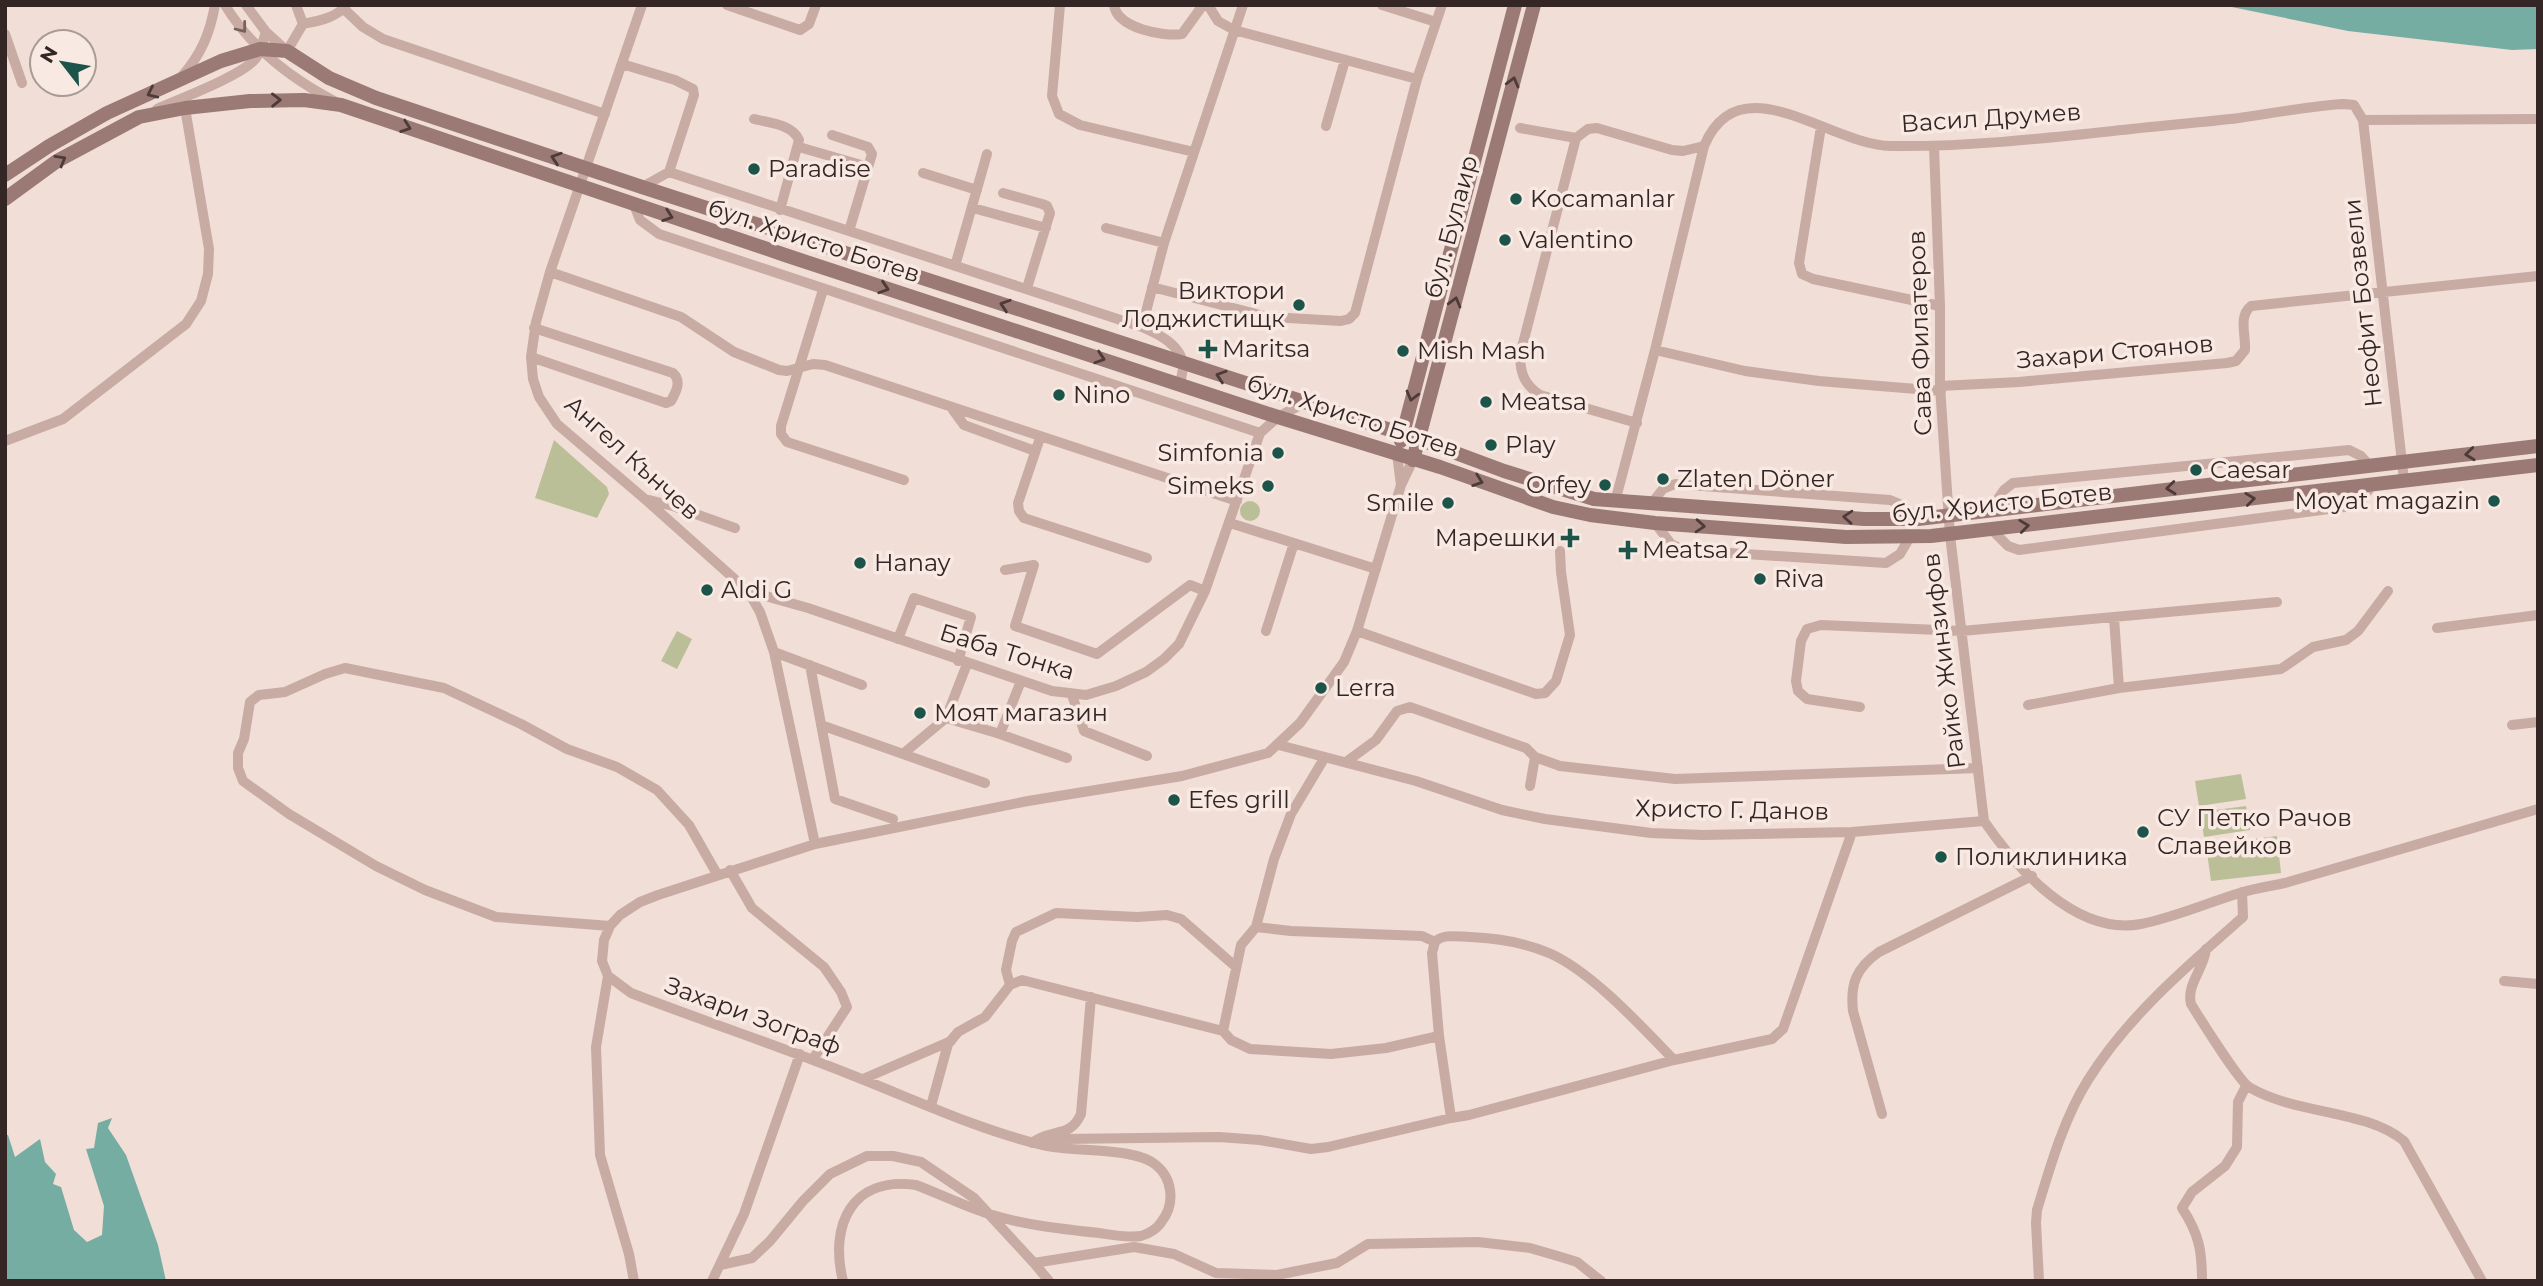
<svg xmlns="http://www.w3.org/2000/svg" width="2543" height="1286" font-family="Montserrat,sans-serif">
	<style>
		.green { fill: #bbbf97 }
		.water { fill: #76ada2 }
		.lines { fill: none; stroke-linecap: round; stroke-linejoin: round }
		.street { stroke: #c8aba3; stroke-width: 10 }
		.secondary { stroke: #9b7a75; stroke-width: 14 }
		.oneway { stroke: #76625e }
		.oneway2 { stroke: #4d3b39 }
		.poi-dot { fill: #1c544a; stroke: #f8e9e3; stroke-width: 2.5 }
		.labels { text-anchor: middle; stroke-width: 7; stroke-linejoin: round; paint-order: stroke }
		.street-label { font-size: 24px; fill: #332625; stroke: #f8e9e3 }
		.poi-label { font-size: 24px; fill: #332625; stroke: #f8e9e3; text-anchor: start }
	</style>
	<rect width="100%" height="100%" fill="#f0ded7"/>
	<!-- green -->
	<path class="green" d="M 554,440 L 607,487 L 609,494 L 597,518 L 535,498 Z
		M1240 511a10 10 0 1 1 20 0a10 10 0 1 1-20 0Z
		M 677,631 L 692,639 L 677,669 L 661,661 Z
		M 2241,774 L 2246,799 L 2199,806 L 2195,781 Z
		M 2246,806 L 2250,830 L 2204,837 L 2200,812 Z
		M 2277,836 L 2281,873 L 2211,881 L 2206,845 Z"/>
	<!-- water -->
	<path class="water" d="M 2222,5 L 2538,5 L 2538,49 L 2512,50 L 2348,31 Z
		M 112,1118 L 108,1128 L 126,1155 L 158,1245 L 166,1281 L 5,1281 L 5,1135 L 8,1135 L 15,1157 L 40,1139 L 45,1162 L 56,1174 L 53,1184 L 61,1187 L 74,1230 L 87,1242 L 102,1235 L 104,1206 L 86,1149 L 94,1148 L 98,1123 Z"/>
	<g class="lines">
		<!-- street -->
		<path class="street" d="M 225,5 C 251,48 290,78 334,101
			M 246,5 L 266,32 L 287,51 L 303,24 L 296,5
			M 642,5 L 550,272 L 536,322 L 531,357 L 533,379 L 539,397 L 557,424 L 646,500 L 748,591 L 760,612 L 774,652 L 815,844
			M 727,5 L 800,30 L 809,24 L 816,5
			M 1060,5 L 1052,96 L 1059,114 L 1080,125 L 1194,152
			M 1114,5 C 1117,28 1163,37 1182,34 L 1203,5
			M 1208,5 L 1218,21 L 1234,30 L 1417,79
			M 1382,5 L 1436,22
			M 344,9 L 363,27 L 383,39 L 605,114
			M 303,24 C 317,21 337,18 346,5
			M 5,34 L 22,83
			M 622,64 L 675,80 L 693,89 L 694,95 L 669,172
			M 182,76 C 201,55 210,33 215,5
			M 157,109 C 179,99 244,75 256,58 C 261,51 263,40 266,32
			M 754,119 C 769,123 792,124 799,140 L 780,210
			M 2363,120 L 2404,480
			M 1326,126 L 1345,60
			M 1821,127 L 1799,263 L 1802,274 L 1813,279 L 1940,306
			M 1520,128 L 1576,138 L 1588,129 L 1597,128 L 1672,150 L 1683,151 L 1704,146
			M 832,135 L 868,147 L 872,154 L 849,231
			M 1576,138 L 1520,355 C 1520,374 1525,385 1540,395 L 1637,423
			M 799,147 L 868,167
			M 1934,147 L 1940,306 L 1940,386 L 1950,535 L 1984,821 C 2017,869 2076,936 2141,924 C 2176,917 2209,902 2243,892 C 2257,888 2271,886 2285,883 L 2538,809
			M 923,173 L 977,190
			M 642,187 L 669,172 L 1142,327 C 1158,334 1182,345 1183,366 C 1183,371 1181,378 1180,384
			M 1003,193 L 1042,204 L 1047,206 L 1050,213 L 1027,288
			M 634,205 L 640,220 L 659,234 L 1260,433
			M 973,208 L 1046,228
			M 1106,228 L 1164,243
			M 955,266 L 987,154
			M 550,272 L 681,317 L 734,352 L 779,370 L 787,371 L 813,364 L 825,365 L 1237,501
			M 1152,287 L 1268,317 L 1341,321 L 1349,319 L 1355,313 L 1417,79 L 1442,5
			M 823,290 L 781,426 L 781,434 L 787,442 L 904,480
			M 1142,327 L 1164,243 L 1243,5
			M 1655,350 L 1745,371 L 1819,381 L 1941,391
			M 531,357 L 666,403 L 671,401 C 676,392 682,381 673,373 L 534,328
			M 1940,386 L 2019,382 L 2227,363 L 2236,361 L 2245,350 C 2246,334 2238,317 2251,306 L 2538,276
			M 953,410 L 964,425 L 1035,451
			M 1040,438 L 1018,503 L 1019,511 L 1024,518 L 1147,558
			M 5,441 L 63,419 L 186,324 L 201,301 L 208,274 L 209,249 L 185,108
			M 1397,454 L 1401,485
			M 649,500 L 673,506 L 735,528
			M 1615,502 L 1655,350 L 1704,146 C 1740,61 1829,145 1891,146 C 1965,147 2039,139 2113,131 C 2155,126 2197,123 2239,118 C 2274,113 2309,106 2344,104 L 2354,105 L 2363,120 L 2538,119
			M 1651,504 L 1663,489 L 1675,484 L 1890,500 L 1902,505 L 1918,519
			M 1990,510 L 2004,490 L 2013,483 L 2349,450 L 2361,456 L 2371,467
			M 1230,523 L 1376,569
			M 1655,523 L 1671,544 L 1683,550 L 1886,563 L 1900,554 L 1910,537
			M 1992,530 L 2008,546 L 2019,550 L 2359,505 L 2372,484
			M 1005,570 L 1034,565 L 1015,626 L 1097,654 L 1190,585 L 1205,591
			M 748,591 L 808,608 L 1052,691 L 1086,695 L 1116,686 L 1146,672 L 1164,659 L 1179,644 L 1205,591 L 1260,433 L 1278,417 L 1304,403
			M 2114,618 L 2119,688
			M 2437,628 L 2538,615
			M 1266,631 L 1294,543
			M 1357,631 L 1536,694 L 1545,693 L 1556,681 L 1570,635 L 1561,572 L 1560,551
			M 898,639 L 914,598 L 971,617 L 958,661
			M 774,652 L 862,685
			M 810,665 L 835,799 L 893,819
			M 1072,695 L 1084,731 L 1147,756
			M 2028,705 L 2119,688 L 2281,669 L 2313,647 L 2346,640 L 2358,631 L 2388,591
			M 1860,707 L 1807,699 L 1798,691 L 1796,681 L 1801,641 L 1807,629 L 1821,625 L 1962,631 L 2277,602
			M 946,718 L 1000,734 L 1067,758
			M 821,725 L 985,783
			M 2512,725 L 2538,722
			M 1000,734 L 1021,681
			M 1279,745 L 1416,781 L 1502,810 L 1545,819 L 1651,833 L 1703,835 L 1852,832 L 1984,821
			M 904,753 L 946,718 L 967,664
			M 1346,762 L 1376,740 L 1397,711 L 1410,707 L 1526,748 L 1535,757 L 1560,766 L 1675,779 L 1978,768
			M 1530,786 L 1535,757
			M 730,870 L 752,908 L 824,967 L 841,992 L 847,1007 L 813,1059
			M 610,926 L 496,917 L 425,890 L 376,866 L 289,814 L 243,781 L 238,768 L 238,753 L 244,739 L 250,702 L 259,695 L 285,692 L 325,674 L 345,668 L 444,688 L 521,724 L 567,749 L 617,767 L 657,790 L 689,825 L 717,874
			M 1256,927 L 1291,931 L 1422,936 L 1435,942
			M 2206,949 C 2204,969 2186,985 2191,1004 C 2199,1017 2239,1081 2249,1087 C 2296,1115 2365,1109 2404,1141 L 2482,1281
			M 608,976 L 596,1047 L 600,1155 L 629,1254 L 634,1281
			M 2504,981 L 2538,984
			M 1010,985 L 1006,970 L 1012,941 L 1016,932 L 1056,913 L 1137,917 L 1167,915 L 1181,919 L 1236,967
			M 1223,1031 L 1241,945 L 1256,927 L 1274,859 L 1291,814 L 1325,757
			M 863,1079 L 951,1041
			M 931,1106 L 948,1044 L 958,1032 L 985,1017 L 1010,985 L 1022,980 L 1223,1031 L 1231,1040 L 1250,1049 L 1331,1054 L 1386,1048 L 1439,1036
			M 1882,1114 L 1853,1011 C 1850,984 1856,968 1879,952 L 2032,876
			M 1451,1118 L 1439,1036 L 1432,953 L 1435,942 C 1443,933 1459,937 1470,937 C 1497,938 1523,942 1549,953 C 1591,971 1642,1027 1674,1060
			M 1032,1143 C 1051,1128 1070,1139 1081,1114 L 1091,997
			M 1047,1146 L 1063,1139 L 1219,1137 L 1260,1140 L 1311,1149 L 1328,1147 L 1451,1118 L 1469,1115 L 1674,1060 L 1772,1039 L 1783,1029 L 1852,832
			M 1034,1263 L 1049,1281
			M 720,1265 L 752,1258 L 770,1241 L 803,1201 L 830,1174 L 867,1156 L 893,1156 L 921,1162 L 974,1198 L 1034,1263 L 1134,1247 L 1174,1254 L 1216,1273 L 1277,1275 L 1337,1263 L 1368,1244 L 1478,1242 L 1530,1248 L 1561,1257 L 1577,1262 L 1601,1281
			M 712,1281 L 744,1214 L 800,1054
			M 843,1281 C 829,1225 852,1176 916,1185 C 940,1194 964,1206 989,1214 C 1024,1225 1062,1229 1099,1233 C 1112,1235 1128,1238 1141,1236 C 1149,1234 1158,1228 1162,1221 C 1175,1204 1173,1179 1156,1165 C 1133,1146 1072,1153 1042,1145 C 976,1129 913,1099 849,1074 C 777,1045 703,1021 631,993 L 608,976 L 602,961 L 604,940 L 610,926 L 620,915 L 640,902 L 658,895 L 815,844 L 1028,801 L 1182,776 L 1268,753 L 1300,723 L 1344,662 L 1357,631 L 1401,485 L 1413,460
			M 2039,1281 L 2036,1223 L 2037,1210 C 2050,1167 2064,1118 2088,1080 C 2128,1016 2187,966 2243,917 L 2242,892
			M 2202,1281 C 2202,1250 2199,1234 2182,1208 L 2192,1192 L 2225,1166 L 2237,1147 L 2238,1102 L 2246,1086"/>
		<!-- secondary -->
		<path class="secondary" d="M 5,175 L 49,146 L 107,113 L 221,61 L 260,49 L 287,51 L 329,78 L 376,98 L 642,187 L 1418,439 L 1504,471 L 1594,499 L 1864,519 L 1918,519 L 2538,446
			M 5,199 L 57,161 L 139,117 L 185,108 L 250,101 L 304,100 L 341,105 L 785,255 L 1278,417 L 1440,467 L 1553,507 L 1590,515 L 1655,523 L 1846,537 L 1931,536 L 2538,465
			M 1401,441 L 1515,5
			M 1413,460 L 1534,5"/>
	</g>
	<!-- one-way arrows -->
	<defs><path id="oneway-chevron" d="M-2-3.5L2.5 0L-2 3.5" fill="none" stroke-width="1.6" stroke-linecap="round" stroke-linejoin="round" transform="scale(1.75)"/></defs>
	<use class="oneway" href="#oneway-chevron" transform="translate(242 28) rotate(52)"/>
	<g class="oneway2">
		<use href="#oneway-chevron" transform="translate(1513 82) rotate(-75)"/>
		<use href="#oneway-chevron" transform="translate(152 93) rotate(155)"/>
		<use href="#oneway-chevron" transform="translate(276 100) rotate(-1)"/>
		<use href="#oneway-chevron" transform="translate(406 127) rotate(19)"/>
		<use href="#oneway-chevron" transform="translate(556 158) rotate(-162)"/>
		<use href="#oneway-chevron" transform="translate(61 160) rotate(-30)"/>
		<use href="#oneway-chevron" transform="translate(668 216) rotate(19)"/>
		<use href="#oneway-chevron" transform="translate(884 288) rotate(18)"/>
		<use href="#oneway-chevron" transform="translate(1455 302) rotate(-75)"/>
		<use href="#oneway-chevron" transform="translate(1005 305) rotate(-162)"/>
		<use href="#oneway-chevron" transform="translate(1100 358) rotate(18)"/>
		<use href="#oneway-chevron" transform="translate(1221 376) rotate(-162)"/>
		<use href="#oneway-chevron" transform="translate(1412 396) rotate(105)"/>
		<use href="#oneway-chevron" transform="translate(2470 454) rotate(174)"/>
		<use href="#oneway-chevron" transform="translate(1478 481) rotate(19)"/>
		<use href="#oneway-chevron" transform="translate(2171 488) rotate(174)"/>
		<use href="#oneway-chevron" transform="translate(2250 499) rotate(-7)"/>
		<use href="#oneway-chevron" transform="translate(1848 517) rotate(-176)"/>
		<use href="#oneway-chevron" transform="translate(1700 526) rotate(4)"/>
		<use href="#oneway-chevron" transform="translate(2024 526) rotate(-7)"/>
	</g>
	<!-- markers -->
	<g class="poi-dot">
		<circle cx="754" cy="169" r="7"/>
		<circle cx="1516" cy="199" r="7"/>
		<circle cx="1505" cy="240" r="7"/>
		<circle cx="1299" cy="305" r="7"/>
		<path d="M1204.5 338.5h7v7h7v7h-7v7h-7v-7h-7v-7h7z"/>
		<circle cx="1403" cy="351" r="7"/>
		<circle cx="1059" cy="395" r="7"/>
		<circle cx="1486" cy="402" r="7"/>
		<circle cx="1491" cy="445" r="7"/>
		<circle cx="1278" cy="453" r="7"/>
		<circle cx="2196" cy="470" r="7"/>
		<circle cx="1663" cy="479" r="7"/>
		<circle cx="1605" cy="485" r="7"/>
		<circle cx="1268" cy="486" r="7"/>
		<circle cx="2494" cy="501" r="7"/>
		<circle cx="1448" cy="503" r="7"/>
		<path d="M1566.5 527.5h7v7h7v7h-7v7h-7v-7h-7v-7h7z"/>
		<path d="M1624.5 539.5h7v7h7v7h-7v7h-7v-7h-7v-7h7z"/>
		<circle cx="860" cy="563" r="7"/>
		<circle cx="1760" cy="579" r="7"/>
		<circle cx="707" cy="590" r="7"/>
		<circle cx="1321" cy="688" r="7"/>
		<circle cx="920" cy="713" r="7"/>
		<circle cx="1174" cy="800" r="7"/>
		<circle cx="2143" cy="832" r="7"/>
		<circle cx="1941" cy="857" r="7"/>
	</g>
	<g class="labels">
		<!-- street labels -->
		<g class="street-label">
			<text transform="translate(1991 118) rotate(-4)" y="8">Васил Друмев</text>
			<text transform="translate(1451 227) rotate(-75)" y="8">бул. Булаир</text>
			<text transform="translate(814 241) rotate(18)" y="8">бул. Христо Ботев</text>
			<text transform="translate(2363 303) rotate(-96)" y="8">Неофит Бозвели</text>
			<text transform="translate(1920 333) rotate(-92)" y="8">Сава Филатеров</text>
			<text transform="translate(2115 352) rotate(-5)" y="8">Захари Стоянов</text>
			<text transform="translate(1353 416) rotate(18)" y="8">бул. Христо Ботев</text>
			<text transform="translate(632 458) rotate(42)" y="8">Ангел Кънчев</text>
			<text transform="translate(2002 503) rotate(-6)" y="8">бул. Христо Ботев</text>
			<text transform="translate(1007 652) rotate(17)" y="8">Баба Тонка</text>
			<text transform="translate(1944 661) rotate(-97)" y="8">Райко Жинзифов</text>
			<text transform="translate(1732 810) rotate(1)" y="8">Христо Г. Данов</text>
			<text transform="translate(753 1016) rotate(20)" y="8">Захари Зограф</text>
		</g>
		<!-- poi labels -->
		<g class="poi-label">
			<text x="768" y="177">Paradise</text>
			<text x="1530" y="207">Kocamanlar</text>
			<text x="1519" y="248">Valentino</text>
			<text x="1285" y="299" text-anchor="end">Виктори<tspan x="1285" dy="28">Лоджистищк</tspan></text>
			<text x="1222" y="357">Maritsa</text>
			<text x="1417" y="359">Mish Mash</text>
			<text x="1073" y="403">Nino</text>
			<text x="1500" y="410">Meatsa</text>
			<text x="1505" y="453">Play</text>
			<text x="1264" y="461" text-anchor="end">Simfonia</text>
			<text x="2210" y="478">Caesar</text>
			<text x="1677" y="487">Zlaten Döner</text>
			<text x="1591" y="493" text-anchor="end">Orfey</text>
			<text x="1254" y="494" text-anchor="end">Simeks</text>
			<text x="2480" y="509" text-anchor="end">Moyat magazin</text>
			<text x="1434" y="511" text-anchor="end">Smile</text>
			<text x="1556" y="546" text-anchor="end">Марешки</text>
			<text x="1642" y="558">Meatsa 2</text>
			<text x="874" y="571">Hanay</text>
			<text x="1774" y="587">Riva</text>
			<text x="721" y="598">Aldi G</text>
			<text x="1335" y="696">Lerra</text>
			<text x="934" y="721">Моят магазин</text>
			<text x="1188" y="808">Efes grill</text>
			<text x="2157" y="826">СУ Петко Рачов<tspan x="2157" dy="28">Славейков</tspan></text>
			<text x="1955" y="865">Поликлиника</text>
		</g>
	</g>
	<!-- border -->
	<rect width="2543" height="1286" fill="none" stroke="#332625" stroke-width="14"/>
	<!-- north arrow -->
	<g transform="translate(63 63) rotate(301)"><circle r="33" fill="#f8e9e3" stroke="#a99b97" stroke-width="2"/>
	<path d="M0-5L12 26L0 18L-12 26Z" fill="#1c544a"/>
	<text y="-10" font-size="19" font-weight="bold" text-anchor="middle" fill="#332625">N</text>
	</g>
</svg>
